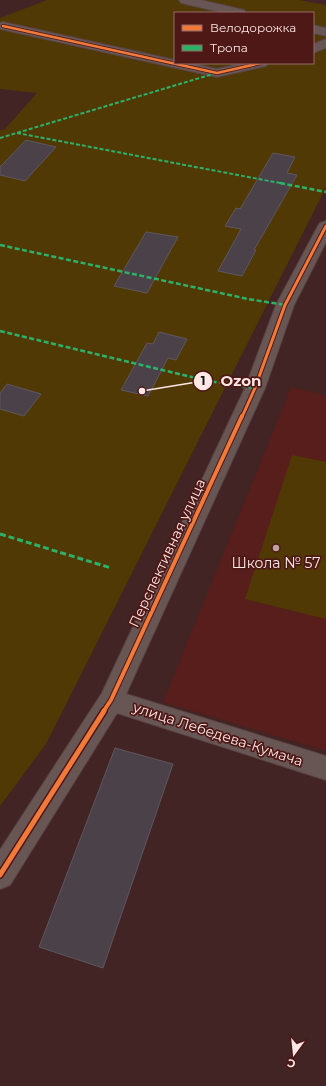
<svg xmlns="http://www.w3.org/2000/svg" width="326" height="1086" font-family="Montserrat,sans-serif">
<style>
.built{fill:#571e1b}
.green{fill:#503905;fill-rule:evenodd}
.building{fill:#4b4149;stroke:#5f565f}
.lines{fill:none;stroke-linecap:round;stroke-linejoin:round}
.minor-casing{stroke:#594241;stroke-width:2}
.minor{fill:#685654;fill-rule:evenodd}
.quiet-far2{stroke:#2db169;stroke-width:2;stroke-dasharray:4 2;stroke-linecap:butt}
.quiet-far1{stroke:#2db169;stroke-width:2.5;stroke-dasharray:5 2.5;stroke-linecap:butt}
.quiet{stroke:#2db169;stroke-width:3;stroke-dasharray:6 3;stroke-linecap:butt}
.cycleway-far3-casing{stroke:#4e1816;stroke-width:4}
.cycleway-far2-casing{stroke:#4e1816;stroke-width:5}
.cycleway-far1-casing{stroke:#4e1816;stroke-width:6}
.cycleway-casing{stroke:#4e1816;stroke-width:8}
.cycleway-far3{stroke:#f17a3a;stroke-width:2.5}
.cycleway-far2{stroke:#f17a3a;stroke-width:3}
.cycleway-far1{stroke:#f17a3a;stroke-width:4}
.cycleway{stroke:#f17a3a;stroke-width:5}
.poi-dot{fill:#bca3a1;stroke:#4e1816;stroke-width:1.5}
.labels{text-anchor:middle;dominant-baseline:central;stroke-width:3.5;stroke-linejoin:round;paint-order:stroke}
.street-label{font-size:14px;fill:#fee8e5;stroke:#4e1816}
.poi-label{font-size:14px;fill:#fee8e5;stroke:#4e1816}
.leader{fill:none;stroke:#fee8e5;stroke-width:1.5}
.callout-dot{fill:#fee8e5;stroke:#4e1816;stroke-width:1.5}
.mark-label{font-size:12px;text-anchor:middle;font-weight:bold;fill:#111}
.callout-label{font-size:15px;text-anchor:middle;font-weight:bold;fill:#fee8e5;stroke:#4e1816;stroke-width:3.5;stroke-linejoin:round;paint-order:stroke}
</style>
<rect width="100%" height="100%" fill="#412423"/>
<!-- built -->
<polygon class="built" points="291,387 326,395 326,751 163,702"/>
<!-- green -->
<g class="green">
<path d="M47,0H299L326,5V187L46,744L0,806V130H4L37,93L0,89V18ZM175,13H313V63H175Z"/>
<polygon points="292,455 326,462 326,619 245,599"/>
</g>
<!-- building -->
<g class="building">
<polygon points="26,140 56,147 25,181 0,175 0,167"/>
<polygon points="273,153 295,157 287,173 297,175 254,250 256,250 242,276 218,271 241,229 225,226 236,208 240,209"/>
<polygon points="146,232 178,237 147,293 114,286"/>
<polygon points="159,332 187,339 176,360 168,358 148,396 121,390 147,343 153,344"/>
<polygon points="7,384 41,394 24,416 0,409 0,393"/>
<polygon points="115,748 173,764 103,968 39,947"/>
</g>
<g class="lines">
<defs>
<g id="minor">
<polygon points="179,0 201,0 244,10 246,13 224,13 181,3"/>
<polygon points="3,22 175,60 175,63 190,63 217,69 243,63 268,63 266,66 217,77 0,29 0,23"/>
<polygon points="313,25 326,28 326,36 313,33"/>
<polygon points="326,39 326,48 313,53 313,44"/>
<polygon points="326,221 326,242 294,305 265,388 126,694 326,756 326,780 117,713 10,885 0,889 0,850 102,693 245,388 276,305 318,226 320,223"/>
</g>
</defs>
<!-- minor casing -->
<use href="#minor" class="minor-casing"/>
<!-- minor -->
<use href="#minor" class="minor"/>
<!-- quiet-far2 -->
<g class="quiet-far2">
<polyline points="17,133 285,184"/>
<polyline points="0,138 213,74"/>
</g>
<!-- quiet-far1 -->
<g class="quiet-far1">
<polyline points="280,183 326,192"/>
<polyline points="0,245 248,299 285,305"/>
<polyline points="0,331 208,381 255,388"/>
</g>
<!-- quiet -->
<polyline class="quiet" points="0,534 111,568"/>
<defs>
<polyline id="cycleway-far3" points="3,26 217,73 261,63"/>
<polyline id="cycleway-far2" points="242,417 255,388 285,305 326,226"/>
<polyline id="cycleway-far1" points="103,712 111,700 242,416"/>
<polyline id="cycleway" points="0,875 104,711"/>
</defs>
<!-- cycleway-far3 casing -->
<use href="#cycleway-far3" class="cycleway-far3-casing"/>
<!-- cycleway-far2 casing -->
<use href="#cycleway-far2" class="cycleway-far2-casing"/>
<!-- cycleway-far1 casing -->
<use href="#cycleway-far1" class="cycleway-far1-casing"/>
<!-- cycleway casing -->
<use href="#cycleway" class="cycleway-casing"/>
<!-- cycleway-far3 -->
<use href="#cycleway-far3" class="cycleway-far3"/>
<!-- cycleway-far2 -->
<use href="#cycleway-far2" class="cycleway-far2"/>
<!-- cycleway-far1 -->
<use href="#cycleway-far1" class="cycleway-far1"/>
<!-- cycleway -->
<use href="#cycleway" class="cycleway"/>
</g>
<!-- markers -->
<circle class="poi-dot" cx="276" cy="548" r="4"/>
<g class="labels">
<!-- street labels -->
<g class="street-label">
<text transform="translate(167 553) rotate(-65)">Перспективная улица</text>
<text transform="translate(218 734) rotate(18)">улица Лебедева-Кумача</text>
</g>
<!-- poi labels -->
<g class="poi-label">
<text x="276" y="563">Школа № 57</text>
</g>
</g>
<!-- callouts -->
<path class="leader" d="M142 391L203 381"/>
<g class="callout-dot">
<circle cx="142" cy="391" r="4"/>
<circle cx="203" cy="381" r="10"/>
</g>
<g class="mark-label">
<text x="203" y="385">1</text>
</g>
<g class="callout-label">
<text x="241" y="386">Ozon</text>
</g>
<!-- legend -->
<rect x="174" y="12" width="140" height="52" fill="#4e1816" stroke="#946b69"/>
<rect x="182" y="25" width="20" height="6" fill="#f17a3a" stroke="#946b69"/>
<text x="210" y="32" font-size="12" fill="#fee8e5">Велодорожка</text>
<rect x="182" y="45" width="20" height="6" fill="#2db169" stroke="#946b69"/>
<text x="210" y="52" font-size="12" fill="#fee8e5">Тропа</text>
<!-- north arrow -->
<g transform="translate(294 1054) rotate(195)" stroke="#4e1816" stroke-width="3" paint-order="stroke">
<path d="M0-3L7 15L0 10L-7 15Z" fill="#fee8e5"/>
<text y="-6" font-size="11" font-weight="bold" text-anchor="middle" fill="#fee8e5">С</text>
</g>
</svg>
